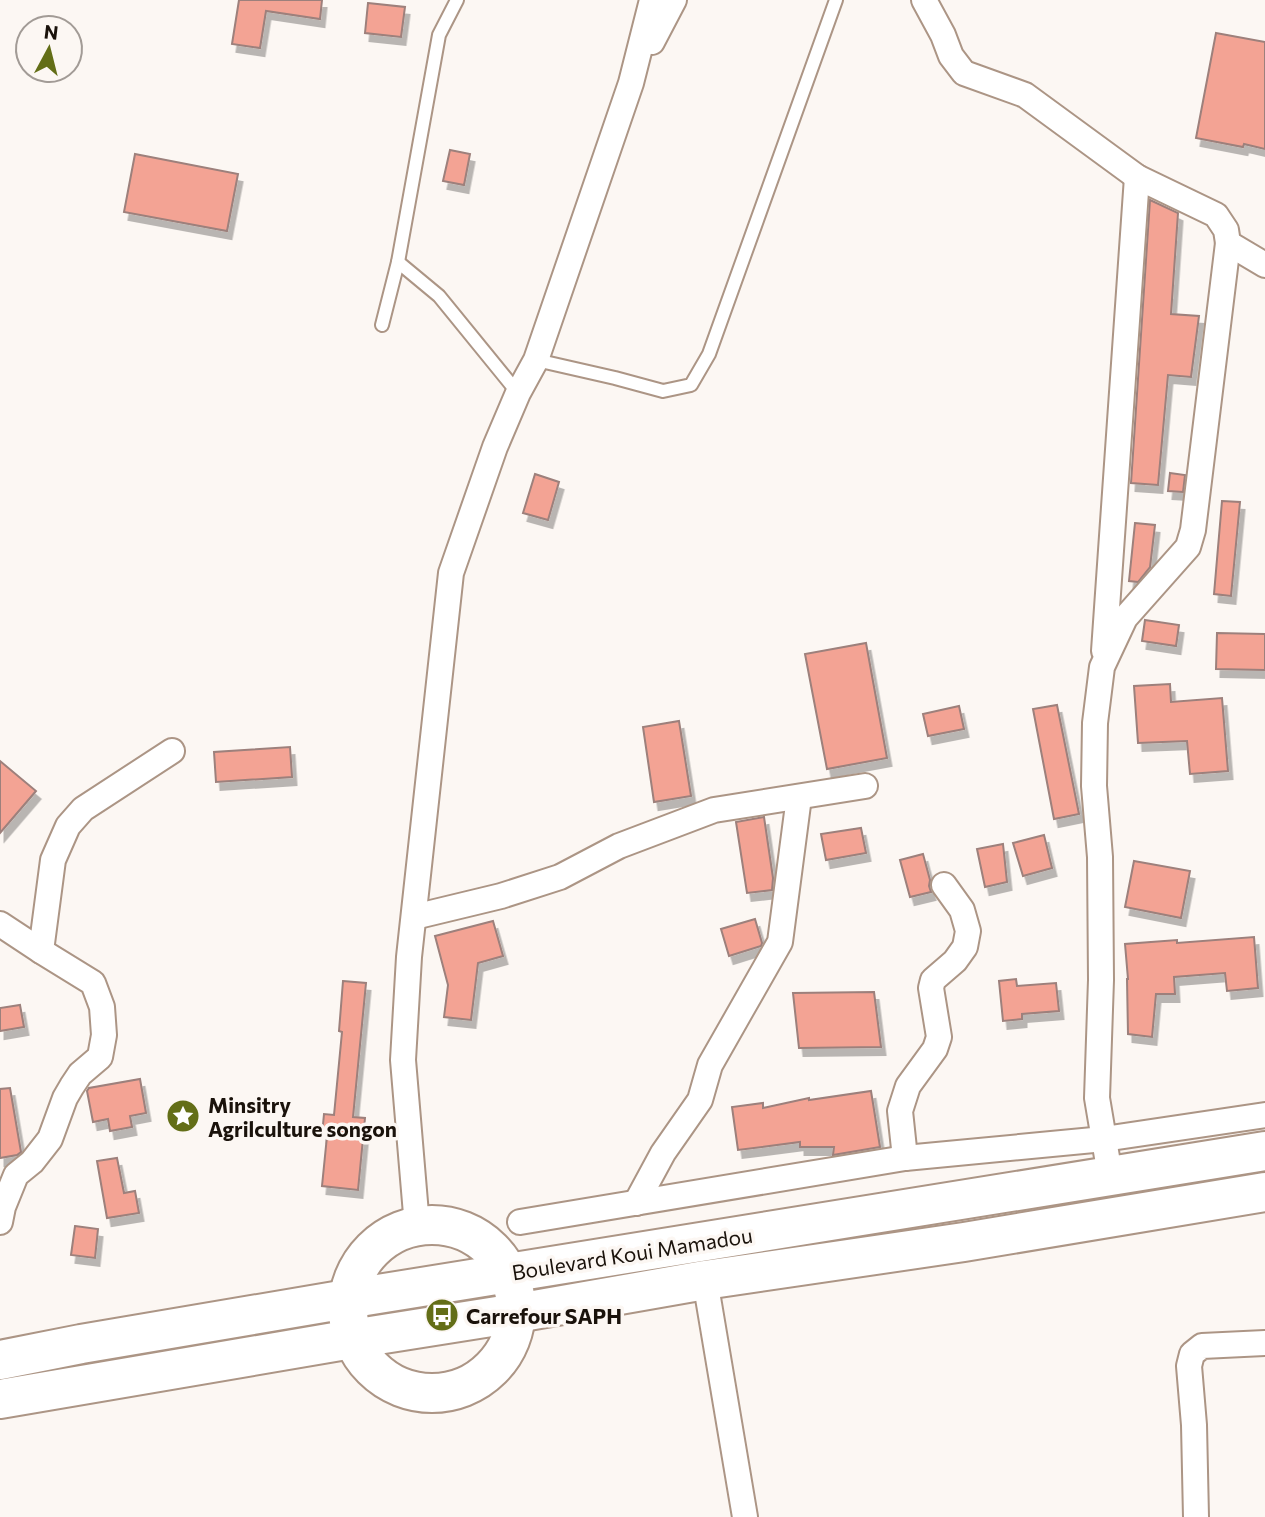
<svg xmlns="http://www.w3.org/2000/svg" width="1265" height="1517" font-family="Commissioner,sans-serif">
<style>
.building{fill:#f3a394;stroke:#9d807b;stroke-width:2;filter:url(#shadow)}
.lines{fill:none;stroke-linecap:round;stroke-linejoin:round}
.service-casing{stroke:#ac9585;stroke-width:16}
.minor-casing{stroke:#ac9585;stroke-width:28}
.primary-casing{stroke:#ac9585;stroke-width:42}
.service{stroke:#fff;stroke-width:12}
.minor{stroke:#fff;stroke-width:24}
.primary{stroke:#fff;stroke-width:38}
.labels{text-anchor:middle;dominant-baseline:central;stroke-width:7;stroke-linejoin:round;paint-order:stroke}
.poi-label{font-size:21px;font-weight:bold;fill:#1a120b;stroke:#fcf7f3;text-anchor:start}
.street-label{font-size:21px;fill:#1a120b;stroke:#fcf7f3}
</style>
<defs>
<filter id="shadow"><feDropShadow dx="4.5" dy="8" stdDeviation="0" flood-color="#0004"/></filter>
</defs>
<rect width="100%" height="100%" fill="#fcf7f3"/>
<!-- building -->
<g class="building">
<polygon points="239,0 322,0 320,19 266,11 260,48 232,44"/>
<polygon points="368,3 405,7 401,37 365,33"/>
<polygon points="1216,33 1265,42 1265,149 1244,144 1243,147 1196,138"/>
<polygon points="450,150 470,154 464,185 443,181"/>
<polygon points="135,154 238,174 227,231 124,212"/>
<polygon points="1150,200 1178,213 1171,314 1199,316 1191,377 1168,375 1158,485 1131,483"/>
<polygon points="1170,473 1185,475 1183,492 1168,491"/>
<polygon points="535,474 559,482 548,520 523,513"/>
<polygon points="1222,501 1240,502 1231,596 1214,594"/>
<polygon points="1135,523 1155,525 1150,567 1138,582 1129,581"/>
<polygon points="1145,620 1179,625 1176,646 1142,641"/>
<polygon points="1217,633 1265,634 1265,670 1216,669"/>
<polygon points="866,643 887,758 827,769 805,654"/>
<polygon points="1170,684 1171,702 1222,698 1228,771 1190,774 1187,741 1138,743 1134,686"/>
<polygon points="1057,705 1079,814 1054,819 1033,709"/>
<polygon points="959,706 964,729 928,736 923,714"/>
<polygon points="679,721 691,796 654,802 643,727"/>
<polygon points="290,747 292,777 216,782 214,752"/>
<polygon points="0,761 36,791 0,833"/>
<polygon points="764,817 773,878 772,890 747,893 736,822"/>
<polygon points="861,828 866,853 826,860 821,834"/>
<polygon points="1044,835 1052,868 1023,876 1013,843"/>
<polygon points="1003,844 1007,882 985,887 977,849"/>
<polygon points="923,854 930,880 929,886 931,892 910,897 900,860"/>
<polygon points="1134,861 1190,871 1181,918 1125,907"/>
<polygon points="755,919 762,943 761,946 729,956 721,929"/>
<polygon points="493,921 503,956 478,963 471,1020 444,1017 448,985 435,936"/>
<polygon points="1254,937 1258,988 1227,991 1225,973 1174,977 1175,994 1156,994 1152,1037 1128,1034 1127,979 1128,979 1125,944 1177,940 1177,943"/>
<polygon points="1016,979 1017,986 1056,983 1059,1011 1022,1014 1022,1019 1003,1021 999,981"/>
<polygon points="343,981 366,983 353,1117 365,1118 358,1190 322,1186 327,1136 322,1135 324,1114 334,1115 342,1032 339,1031"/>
<polygon points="874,992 881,1047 799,1048 793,993"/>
<polygon points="20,1005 24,1027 0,1031 0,1008"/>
<polygon points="140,1079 146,1113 130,1116 132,1127 110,1131 108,1119 93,1122 87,1091 89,1088"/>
<polygon points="10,1088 21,1152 17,1155 0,1158 0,1089"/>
<polygon points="871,1091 880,1147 833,1155 834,1147 800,1147 800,1142 738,1150 732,1107 763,1103 763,1108 809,1098 809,1100"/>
<polygon points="117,1158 124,1193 135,1191 139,1213 107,1218 97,1161"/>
<polygon points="75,1226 98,1229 95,1258 71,1255"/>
</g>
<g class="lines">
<defs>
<g id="service">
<polyline points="398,262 439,296 518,393"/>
<polyline points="382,325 398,262 439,35 457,0"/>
<polyline points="536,360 615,378 663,391 691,385 709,354 836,0"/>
</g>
<g id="minor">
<polyline points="924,0 943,35 951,56 964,73 1025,95 1137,177 1216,215 1226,230 1228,243 1265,265"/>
<polyline points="652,42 674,0"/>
<polyline points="1104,651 1137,177"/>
<polyline points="414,917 501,896 560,877 619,846 714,810 865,786"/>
<polyline points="0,924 41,951 93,983 102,1007 104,1035 100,1057 80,1074 72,1086 65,1098 50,1139 32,1162 16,1175 3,1207 0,1222"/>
<polyline points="41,951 53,860 68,826 83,809 172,751"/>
<polyline points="905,1158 900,1111 908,1086 935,1049 939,1037 931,988 933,980 955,961 965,947 968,931 962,910 944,885"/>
<polyline points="1110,1175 1097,1098 1101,980 1100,857 1094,786 1095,723 1102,667 1125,618 1188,547 1193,530 1228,243"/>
<polyline points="636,1203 663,1153 700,1100 710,1065 780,942 799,797"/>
<polyline points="520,1222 905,1158 1104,1139 1265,1115"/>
<polyline points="417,1226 403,1060 409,957 451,573 495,447 518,393 536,360 631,83 652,0"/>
<polyline points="705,1280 745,1517"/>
<polyline points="1196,1517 1194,1425 1189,1366 1192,1354 1202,1346 1265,1343"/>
</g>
<g id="primary">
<circle cx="432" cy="1309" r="84"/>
<polyline points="0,1360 81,1344 347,1299 1265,1151"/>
<polyline points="0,1399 352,1339 517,1313 705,1280 964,1242 1265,1192"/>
</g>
</defs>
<!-- service casing -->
<use href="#service" class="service-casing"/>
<!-- minor casing -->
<use href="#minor" class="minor-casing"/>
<!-- primary casing -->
<use href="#primary" class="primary-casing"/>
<!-- service -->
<use href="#service" class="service"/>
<!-- minor -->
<use href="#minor" class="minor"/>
<!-- primary -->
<use href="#primary" class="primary"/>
</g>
<!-- icons -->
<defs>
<symbol id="sight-disc" viewBox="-11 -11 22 22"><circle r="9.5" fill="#636e17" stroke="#fcf7f3"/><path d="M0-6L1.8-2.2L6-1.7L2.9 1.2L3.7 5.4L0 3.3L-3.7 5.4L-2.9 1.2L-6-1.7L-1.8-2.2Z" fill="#fff"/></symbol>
<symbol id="bus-disc" viewBox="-11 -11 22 22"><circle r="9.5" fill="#636e17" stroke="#fcf7f3"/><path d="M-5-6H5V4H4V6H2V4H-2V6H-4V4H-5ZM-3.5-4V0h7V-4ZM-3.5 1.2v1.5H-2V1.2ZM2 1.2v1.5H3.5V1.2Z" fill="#fff"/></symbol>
</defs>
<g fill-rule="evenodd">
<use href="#sight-disc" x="164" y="1097" width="38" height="38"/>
<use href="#bus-disc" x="423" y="1296" width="38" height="38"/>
</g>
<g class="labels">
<!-- poi labels -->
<g class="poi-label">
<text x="208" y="1104">Minsitry<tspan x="208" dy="24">Agrilculture songon</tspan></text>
<text x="466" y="1315">Carrefour SAPH</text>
</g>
<!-- street labels -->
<g class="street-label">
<text transform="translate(632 1253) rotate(-9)">Boulevard Koui Mamadou</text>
</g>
</g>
<!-- north arrow -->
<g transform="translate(49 49) rotate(7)"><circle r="33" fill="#fcf7f3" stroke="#a29b96" stroke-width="2"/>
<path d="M0-5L12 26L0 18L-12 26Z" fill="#636e17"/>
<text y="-10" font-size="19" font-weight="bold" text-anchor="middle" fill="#1a120b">N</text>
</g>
</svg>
